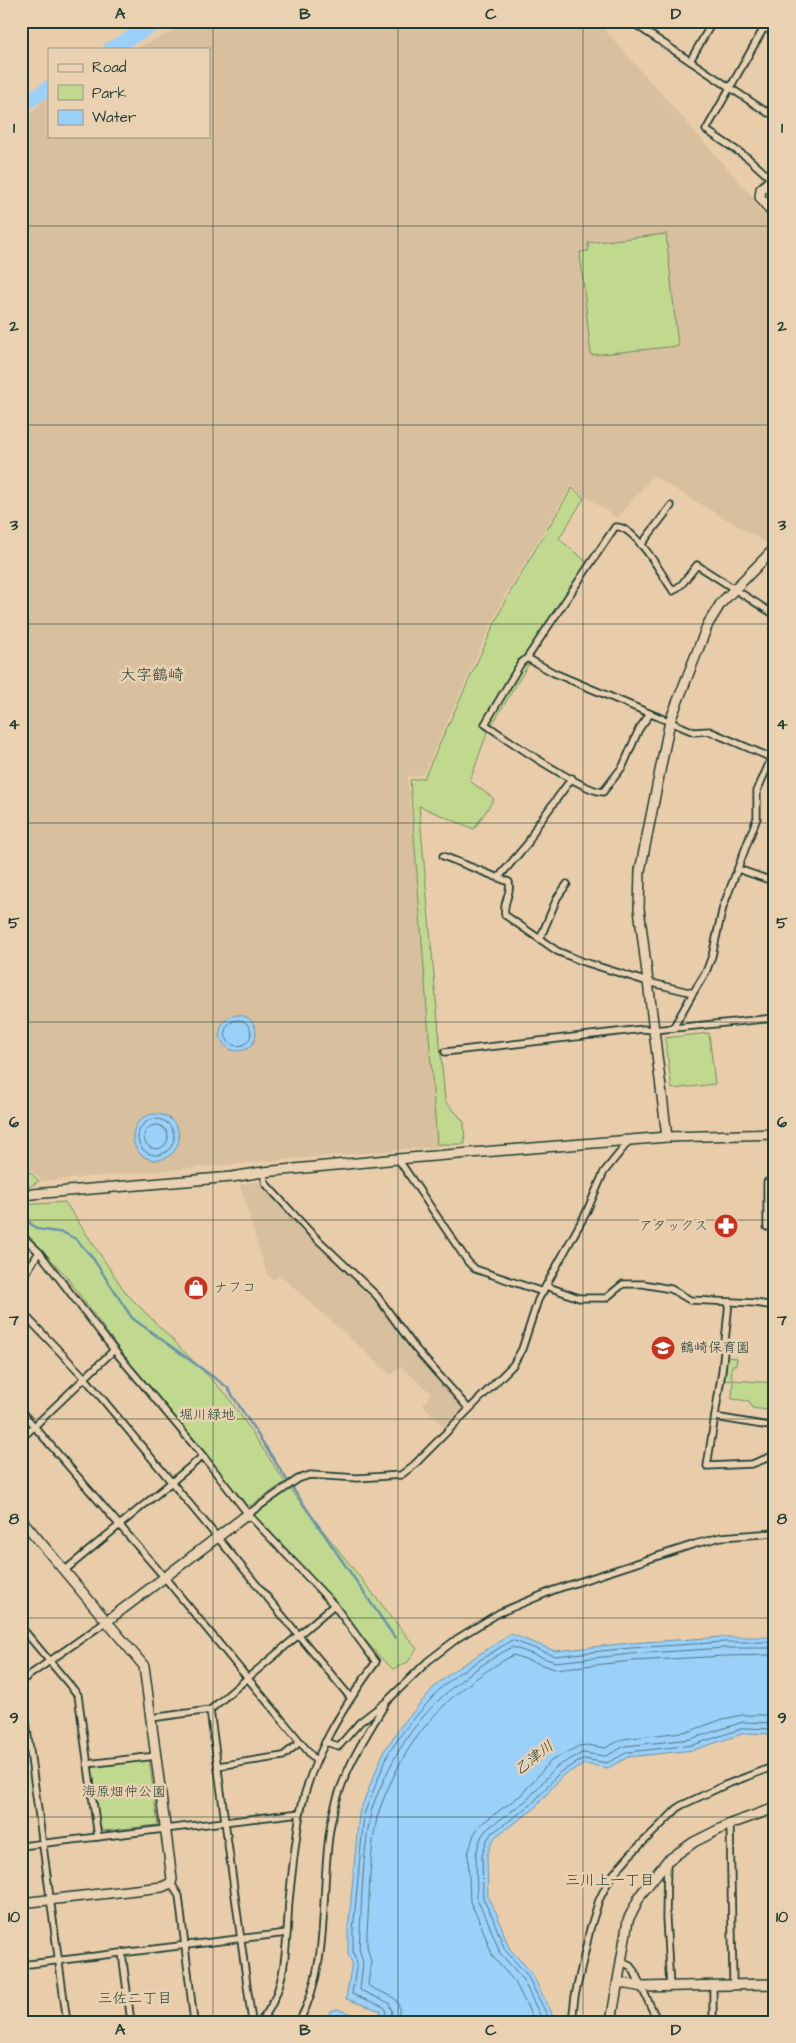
<svg xmlns="http://www.w3.org/2000/svg" width="796" height="2043" font-family="'Architects Daughter','Klee One',sans-serif">
<style>
.built{fill:#d8bf9d}
.green{fill:#c1d98f;stroke:#708b62}
.water{fill:#9bd0f9;stroke:#6995aa}
.lines{fill:none;stroke-linecap:round;stroke-linejoin:round}
.shore{stroke:#517883;stroke-width:1}
.stream{stroke:#6995aa;stroke-width:2.5}
.river{stroke:#9bd0f9;stroke-width:14}
.street-casing{stroke:#1f3d34;stroke-width:9}
.secondary-casing{stroke:#1f3d34;stroke-width:12}
.street{stroke:#ead1b2;stroke-width:5.5}
.secondary{stroke:#ead1b2;stroke-width:9}
.grid{fill:none;stroke:#1f3d34;stroke-width:1;stroke-opacity:0.55}
.labels{text-anchor:middle;dominant-baseline:central;stroke-width:5;stroke-linejoin:round;paint-order:stroke}
.poi-label{font-size:14px;fill:#1f3d34;stroke:#ead1b2;text-anchor:start}
.park-label{font-size:14px;fill:#274539;stroke:#ead1b2}
.water-label{font-size:15px;font-style:italic;fill:#25443e;stroke:#ead1b2}
.neighbourhood-label{font-size:15px;fill:#1f3d34;stroke:#ead1b2}
.quarter-label{font-size:16px;fill:#1f3d34;stroke:#ead1b2}
.neatline{fill:none;stroke:#1f3d34;stroke-width:2}
.grid-label{font-size:16px;text-anchor:middle;font-weight:bold;fill:#1f3d34}
</style>
<rect width="100%" height="100%" fill="#e9cdaa"/>
<filter id="ink" filterUnits="userSpaceOnUse"><feTurbulence type="fractalNoise" baseFrequency=".02" numOctaves="2"/><feDisplacementMap in="SourceGraphic" scale="10" xChannelSelector="R" yChannelSelector="G"/><feConvolveMatrix kernelMatrix="1 2 1 2 8 2 1 2 1" color-interpolation-filters="sRGB"/></filter>
<g filter="url(#ink)">
<!-- built -->
<g class="built">
<polygon points="194,21 597,21 741,184 775,220 775,548 653,476 617,518 571,486 504,597 423,775 407,777 446,1100 465,1122 465,1144 42,1181 21,1161 21,123 49,95 49,136 209,136 209,49 135,49"/>
<polygon points="258,1181 372,1299 417,1350 462,1409 443,1427 423,1404 431,1393 400,1366 391,1375 280,1275 274,1280 267,1275 240,1185"/>
</g>
<!-- green -->
<g class="green">
<polygon points="666,234 678,346 591,355 580,252 589,251 588,243"/>
<polygon points="572,488 584,498 559,539 589,564 487,733 470,781 494,799 474,829 419,806 445,1101 464,1122 465,1144 437,1144 410,780 424,778 506,599"/>
<polygon points="709,1033 715,1084 672,1089 665,1038"/>
<polygon points="21,1164 39,1181 27,1188 21,1188"/>
<polygon points="65,1202 126,1293 227,1395 285,1482 250,1506 247,1505 136,1372 65,1275 38,1245 21,1229 21,1205"/>
<polygon points="726,1357 737,1358 736,1365 732,1365 731,1381 724,1380"/>
<polygon points="733,1380 775,1383 775,1411 752,1408 749,1401 732,1399"/>
<polygon points="290,1489 417,1649 408,1662 393,1669 381,1658 254,1515"/>
<polygon points="149,1759 158,1825 103,1831 100,1828 92,1769 94,1767"/>
</g>
<!-- water -->
<g class="water">
<circle cx="238" cy="1033" r="18"/>
<circle cx="156" cy="1137" r="23"/>
<polygon points="511,1634 555,1651 630,1643 724,1637 775,1637 775,1734 745,1733 694,1750 628,1757 608,1768 585,1764 563,1775 534,1809 496,1836 492,1842 487,1855 488,1898 497,1914 509,1948 531,1972 552,2014 551,2022 377,2022 381,2011 346,1999 352,1962 348,1955 348,1931 359,1813 384,1751 401,1726 434,1687 453,1671"/>
<polygon points="337,2009 375,2022 325,2022 330,2011"/>
</g>
<g class="lines">
<!-- shore -->
<g class="shore">
<circle cx="238" cy="1033" r="13"/>
<circle cx="156" cy="1137" r="18"/>
<circle cx="156" cy="1137" r="12"/>
<polyline points="383,2022 386,2012 384,2007 352,1994 357,1962 353,1952 353,1931 364,1814 388,1754 405,1729 438,1691 456,1675 512,1640 555,1656 630,1648 725,1642 775,1642"/>
<path d="M389,2022L392,2011L389,2003L360,1990L363,1962L359,1949L360,1932C362,1894 363,1855 370,1817C372,1805 378,1793 383,1782C410,1719 454,1679 512,1647L555,1662L631,1654L725,1648H775"/>
<path d="M397,2022C407,1991 382,1997 368,1985L371,1962L367,1946V1932C370,1895 369,1854 377,1818C380,1806 386,1793 391,1782C416,1725 459,1685 513,1655L555,1669L632,1661L725,1656L775,1655"/>
<polyline points="532,2022 532,2016 515,1982 493,1957 480,1922 470,1902 468,1854 474,1834 481,1824 521,1795 551,1761 579,1746 587,1745 605,1748 623,1739 690,1731 723,1719 742,1715 775,1715"/>
<polyline points="540,2022 540,2015 522,1978 500,1953 487,1919 477,1900 476,1854 481,1837 487,1829 527,1800 556,1767 582,1753 606,1756 625,1746 691,1739 743,1722 775,1723"/>
<polyline points="546,2022 547,2015 527,1975 505,1950 492,1916 483,1899 482,1855 487,1840 492,1833 531,1805 560,1772 584,1759 607,1763 628,1752 693,1745 744,1728 775,1729"/>
</g>
<!-- stream -->
<polyline class="stream" points="21,1215 37,1229 64,1233 76,1239 92,1257 132,1318 227,1387 287,1480 395,1638"/>
<!-- river -->
<g class="river">
<polyline points="110,49 161,21"/>
<polyline points="21,107 49,87"/>
</g>
<defs>
<g id="street">
<polyline points="630,21 768,113 775,101"/>
<polyline points="765,26 706,130 748,158 771,179"/>
<polyline points="690,61 713,21"/>
<polyline points="641,545 671,506"/>
<path d="M527,658L521,663L485,724C507,739 581,791 603,792L623,766L639,729L650,714"/>
<path d="M772,758L709,731L694,732L554,673L527,658L615,527C634,524 663,576 673,591L682,584L697,565L775,615"/>
<path d="M443,856L509,882C512,893 502,903 505,915L557,951L581,961L648,982L693,993L706,972L712,956L723,907L757,818V791L775,750"/>
<polyline points="738,869 775,882"/>
<polyline points="499,877 528,843 536,827 572,778"/>
<polyline points="540,939 557,898 567,884"/>
<polyline points="673,1028 693,993"/>
<polyline points="445,1052 643,1029 654,1030 775,1018"/>
<polyline points="398,1159 468,1262 475,1269 543,1292"/>
<polyline points="263,1172 266,1184 310,1232 377,1296 415,1348 469,1409"/>
<polyline points="775,1178 767,1182 767,1227 775,1226"/>
<path d="M21,1235L39,1252L114,1350L203,1456L248,1514L334,1605L376,1662C342,1709 311,1757 300,1814C295,1843 292,1873 289,1901C286,1941 288,1990 260,2022"/>
<polyline points="21,1281 39,1252"/>
<polyline points="546,1286 579,1298 606,1298 623,1284 643,1284 671,1289 690,1300 755,1303 775,1306"/>
<polyline points="729,1302 722,1371 707,1466 752,1464 775,1455"/>
<polyline points="21,1311 85,1378 350,1697"/>
<polyline points="21,1411 165,1578 316,1761"/>
<polyline points="715,1417 775,1427"/>
<polyline points="21,1439 114,1350"/>
<polyline points="248,1514 298,1479 310,1475 358,1478 401,1475 414,1465 513,1365 522,1349 538,1300 586,1213 604,1172 629,1141"/>
<polyline points="64,1571 203,1456"/>
<polyline points="21,1627 78,1695 98,1837"/>
<polyline points="21,1681 107,1621"/>
<polyline points="21,1685 67,2022"/>
<polyline points="210,1710 252,2022"/>
<polyline points="151,1718 210,1710 334,1605"/>
<polyline points="325,1742 339,1746 360,1722 386,1702 428,1661 458,1638 499,1613 554,1590 695,1544 721,1537 775,1533"/>
<polyline points="87,1764 156,1756"/>
<polyline points="218,1766 283,1756 300,1742"/>
<polyline points="730,1824 733,1984"/>
<polyline points="21,1846 300,1813"/>
<polyline points="667,1862 666,1918 670,1987"/>
<polyline points="171,1883 179,1896 194,2022"/>
<polyline points="122,1953 131,2022"/>
<polyline points="620,1961 630,1966 634,1971 658,2022"/>
<polyline points="21,1965 287,1933"/>
<polyline points="713,1985 713,2022"/>
<path d="M299,2022C332,1961 319,1889 331,1823C339,1779 361,1743 384,1706"/>
<polyline points="572,2022 575,1996 590,1929 599,1900 610,1878 630,1855 680,1806 725,1785 775,1766"/>
</g>
<g id="secondary">
<polyline points="757,21 775,32"/>
<polyline points="775,176 761,189 760,197 775,217"/>
<polyline points="667,1137 639,908 640,871 670,721 708,624 721,603 775,548"/>
<polyline points="21,1195 232,1177 263,1172 398,1159 667,1137 775,1134"/>
<polyline points="21,1519 144,1666 172,1879 171,1883 162,1887 21,1903"/>
<polyline points="107,1621 248,1514"/>
<polyline points="618,1982 642,1987 775,1984"/>
<polyline points="611,2022 628,1920 641,1894 667,1861 694,1842 730,1824 775,1808"/>
</g>
</defs>
<!-- street casing -->
<use href="#street" class="street-casing"/>
<!-- secondary casing -->
<use href="#secondary" class="secondary-casing"/>
<!-- street -->
<use href="#street" class="street"/>
<!-- secondary -->
<use href="#secondary" class="secondary"/>
</g>
</g>
<!-- grid -->
<path class="grid" d="M213,21V2022M398,21V2022M583,21V2022M21,226H775M21,425H775M21,624H775M21,823H775M21,1022H775M21,1220H775M21,1419H775M21,1618H775M21,1817H775"/>
<!-- icons -->
<defs>
<symbol id="pharmacy-disc" viewBox="-11 -11 22 22"><circle r="9.5" fill="#c8321e" stroke="#ead1b2"/><path d="M-2-6h4v4h4v4h-4v4h-4v-4h-4v-4h4Z" fill="#fff"/></symbol>
<symbol id="shop-disc" viewBox="-11 -11 22 22"><circle r="9.5" fill="#c8321e" stroke="#ead1b2"/><path d="M-5-2.5h2.3a2.7 3.5 0 0 1 5.4 0H5L5.5 6h-11ZM-1.5-2.5h3a1.5 2.3 0 0 0-3 0Z" fill="#fff"/></symbol>
<symbol id="school-disc" viewBox="-11 -11 22 22"><circle r="9.5" fill="#c8321e" stroke="#ead1b2"/><path d="M0-5L7-2L0 1L-7-2ZM-4 1L0 2.5L4 1V4Q0 6-4 4Z" fill="#fff"/></symbol>
</defs>
<g fill-rule="evenodd">
<use href="#pharmacy-disc" x="712" y="1212" width="28" height="28"/>
<use href="#shop-disc" x="182" y="1274" width="28" height="28"/>
<use href="#school-disc" x="649" y="1334" width="28" height="28"/>
</g>
<g class="labels">
<!-- poi labels -->
<g class="poi-label">
<text x="708" y="1226" text-anchor="end">アタックス</text>
<text x="214" y="1288">ナフコ</text>
<text x="680" y="1348">鶴崎保育園</text>
</g>
<!-- park labels -->
<g class="park-label">
<text x="207" y="1415">堀川緑地</text>
<text x="124" y="1792">海原畑仲公園</text>
</g>
<!-- water labels -->
<g class="water-label">
<text transform="translate(534 1758) rotate(-38)">乙津川</text>
</g>
<!-- neighbourhood labels -->
<g class="neighbourhood-label">
<text x="610" y="1880">三川上一丁目</text>
<text x="135" y="1998">三佐二丁目</text>
</g>
<!-- quarter labels -->
<g class="quarter-label">
<text x="152" y="675">大字鶴崎</text>
</g>
</g>
<!-- margin -->
<rect width="796" height="2043" fill="none" stroke="#ead1b2" stroke-width="55"/>
<!-- legend -->
<rect x="48" y="48" width="162" height="90" fill="#ead1b2" stroke="#999680"/>
<rect x="58" y="64" width="25" height="8" fill="#ead1b2" stroke="#999680"/>
<text x="92" y="72" font-size="15" fill="#1f3d34">Road</text>
<rect x="58" y="85" width="25" height="15" fill="#c1d98f" stroke="#999680"/>
<text x="92" y="98" font-size="15" fill="#1f3d34">Park</text>
<rect x="58" y="110" width="25" height="15" fill="#9bd0f9" stroke="#999680"/>
<text x="92" y="122" font-size="15" fill="#1f3d34">Water</text>
<rect x="28" y="28" width="740" height="1988" class="neatline"/>
<g class="grid-label">
<text x="120" y="19">A</text>
<text x="305" y="19">B</text>
<text x="491" y="19">C</text>
<text x="676" y="19">D</text>
<text x="14" y="133">1</text>
<text x="782" y="133">1</text>
<text x="14" y="331">2</text>
<text x="782" y="331">2</text>
<text x="14" y="530">3</text>
<text x="782" y="530">3</text>
<text x="14" y="729">4</text>
<text x="782" y="729">4</text>
<text x="14" y="928">5</text>
<text x="782" y="928">5</text>
<text x="14" y="1127">6</text>
<text x="782" y="1127">6</text>
<text x="14" y="1325">7</text>
<text x="782" y="1325">7</text>
<text x="14" y="1524">8</text>
<text x="782" y="1524">8</text>
<text x="14" y="1723">9</text>
<text x="782" y="1723">9</text>
<text x="14" y="1922">10</text>
<text x="782" y="1922">10</text>
<text x="120" y="2035">A</text>
<text x="305" y="2035">B</text>
<text x="491" y="2035">C</text>
<text x="676" y="2035">D</text>
</g>
</svg>
